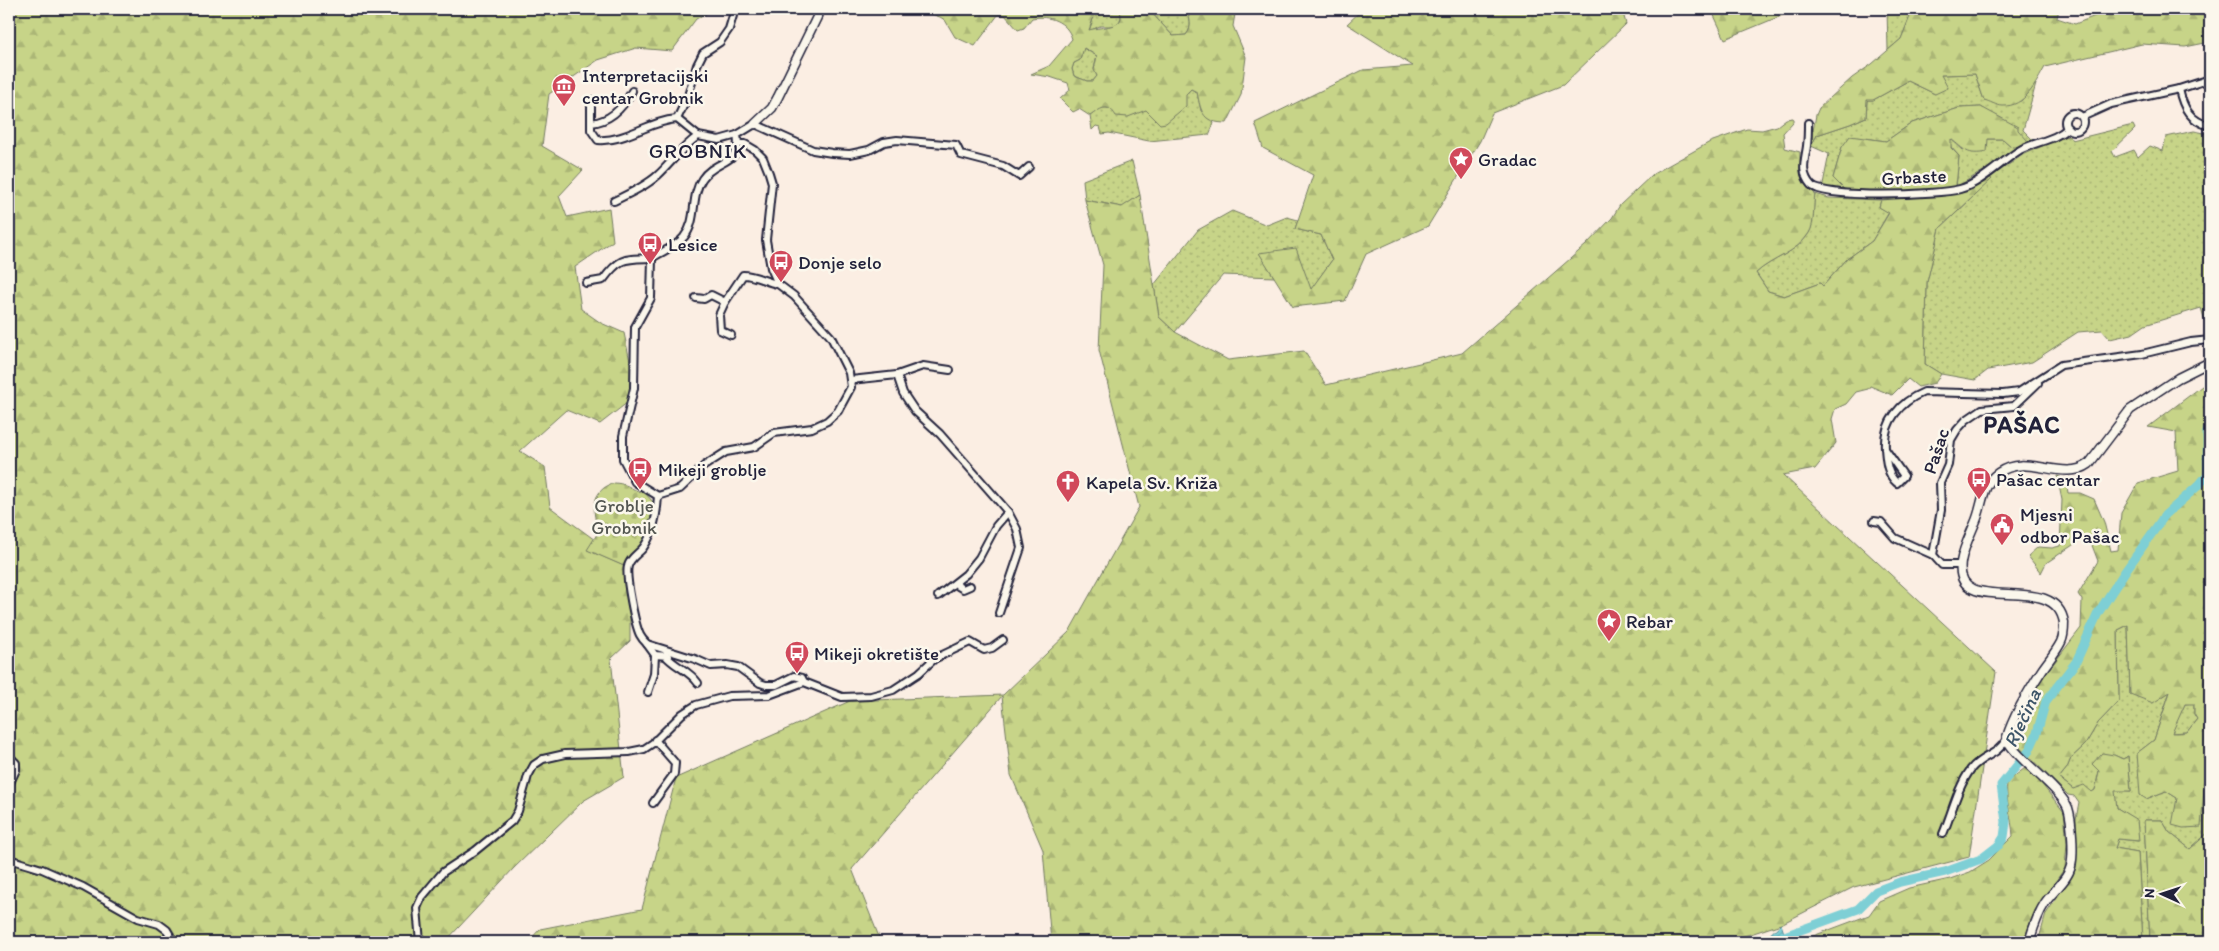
<svg xmlns="http://www.w3.org/2000/svg" width="2219" height="951" font-family="Itim,sans-serif">
<style>
.green{fill:url(#green-dots);stroke:#747b62}
.forest{fill:url(#forest-firs);stroke:#747b62;fill-rule:evenodd}
.cemetery{fill:url(#cemetery-stones);stroke:#747b62}
.water{fill:url(#water-waves);stroke:#598a97}
.lines{fill:none;stroke-linecap:round;stroke-linejoin:round}
.river{stroke:#7ecfd5;stroke-width:9}
.minor-casing{stroke:#22223b;stroke-width:10}
.major-casing{stroke:#22223b;stroke-width:11}
.minor{stroke:#fbf7ec;stroke-width:6}
.major{stroke:#fbf7ec;stroke-width:8}
.labels{text-anchor:middle;dominant-baseline:central;stroke-width:5;stroke-linejoin:round;paint-order:stroke}
.poi-label{font-size:19px;fill:#22223b;stroke:#fbf7ec;text-anchor:start}
.street-label{font-size:19px;fill:#22223b;stroke:#fbf7ec}
.park-label{font-size:19px;fill:#545752;stroke:#fbf7ec}
.water-label{font-size:20px;font-style:italic;fill:#3e5669;stroke:#fbf7ec}
.quarter-label{font-size:21px;letter-spacing:1px;fill:#22223b;stroke:#fbf7ec}
.district-label{font-size:24px;font-weight:bold;letter-spacing:1px;fill:#22223b;stroke:#fbf7ec}
</style>
<defs>
<pattern id="green-dots" width="8" height="8" patternUnits="userSpaceOnUse" patternTransform="scale(1.25)"><rect width="8" height="8" fill="#c7d488"/><path d="M2 2h.1M6 6h.1" fill="none" stroke="#abb676" stroke-width="1.8" stroke-linecap="round"/></pattern>
<pattern id="forest-firs" width="22" height="20" patternUnits="userSpaceOnUse" patternTransform="scale(1.25)"><rect width="22" height="20" fill="#c7d488"/><path d="M5 1l3.5 6h-7zM16 11l3.5 6h-7z" fill="#abb676"/></pattern>
<pattern id="cemetery-stones" width="16" height="16" patternUnits="userSpaceOnUse" patternTransform="scale(1.25)"><rect width="16" height="16" fill="#c7d488"/><path d="M2 7V4a2 2 0 0 1 4 0v3zM10 15v-3a2 2 0 0 1 4 0v3z" fill="#abb676"/></pattern>
<pattern id="water-waves" width="16" height="10" patternUnits="userSpaceOnUse" patternTransform="scale(1.25)"><rect width="16" height="10" fill="#7ecfd5"/><path d="M0 5q4-4 8 0t8 0" fill="none" stroke="#6db1b8"/></pattern>
</defs>
<rect width="100%" height="100%" fill="#fbeee3"/>
<filter id="ink" filterUnits="userSpaceOnUse"><feTurbulence type="fractalNoise" baseFrequency=".02" numOctaves="2"/><feDisplacementMap in="SourceGraphic" scale="10" xChannelSelector="R" yChannelSelector="G"/><feConvolveMatrix kernelMatrix="1 2 1 2 8 2 1 2 1" color-interpolation-filters="sRGB"/></filter>
<g filter="url(#ink)">
<!-- green -->
<g class="green">
<polygon points="1103,9 1120,9 1121,17 1119,23 1113,26 1100,26 1089,31 1093,19"/>
<path d="M1148,9H1186C1190,18 1193,27 1186,35L1173,36Z"/>
<polygon points="1887,9 1913,9 1901,39 1888,50"/>
<polygon points="1083,48 1097,56 1094,69 1097,76 1093,81 1087,81 1074,76 1072,69 1074,63 1080,60"/>
<polygon points="1975,74 1984,100 2021,101 2036,84 2023,130 2034,141 1956,187 1959,156 1951,147 1950,138 1963,150 1987,139 2003,139 2012,147 1997,117 1981,107 1959,108 1912,123 1886,141 1865,138 1842,147 1833,178 1846,191 1822,189 1829,154 1811,146 1817,135 1850,124 1866,117 1867,100 1873,100 1908,81 1935,94 1941,75"/>
<path d="M1191,89L1197,92L1201,111L1214,123L1209,135L1149,141L1109,133L1102,134L1100,127L1096,126L1092,130L1090,116C1093,114 1097,110 1100,108C1102,107 1139,110 1146,110L1160,124Z"/>
<polygon points="2133,125 2135,129 2112,151 2115,157 2134,150 2138,157 2150,146 2163,151 2166,137 2194,131 2210,134 2210,321 2205,321 2201,308 2145,325 2132,334 2110,339 2102,330 2078,332 2032,362 1988,370 1975,380 1941,374 1925,364 1927,282 1940,228 1969,201 1988,177 2001,170 2024,154 2063,137 2069,136 2072,140"/>
<polygon points="1132,161 1140,195 1123,207 1085,200 1083,180"/>
<path d="M1815,194L1829,198L1881,200L1879,207L1889,212L1872,241L1847,259L1823,286L1820,283L1784,296L1768,291L1756,273C1772,258 1797,253 1809,233C1814,224 1813,205 1815,194Z"/>
<polygon points="1232,211 1267,225 1287,217 1298,220 1295,229 1321,235 1332,260 1311,290 1260,253 1274,277 1223,275 1175,332 1159,317 1154,285 1198,230"/>
<polygon points="2128,625 2130,694 2170,691 2154,740 2137,753 2146,799 2166,791 2177,798 2200,827 2204,784 2207,821 2210,825 2210,831 2190,849 2169,832 2162,820 2144,820 2150,941 2143,942 2138,852 2115,848 2118,839 2138,841 2137,821 2117,808 2114,790 2131,791 2128,756 2123,759 2114,755 2099,771 2095,790 2092,792 2073,789 2059,778 2067,768 2071,758 2085,745 2098,723 2119,701 2118,630"/>
<polygon points="2194,703 2194,714 2197,719 2187,732 2171,733 2185,704"/>
</g>
<!-- forest -->
<g class="forest">
<polygon points="9,9 715,9 696,19 672,51 636,48 598,60 549,94 542,146 583,170 559,196 567,217 609,208 613,241 575,267 581,309 601,323 624,333 637,395 600,424 566,410 520,451 545,467 550,507 595,540 588,550 624,566 630,610 630,641 611,659 624,777 583,801 514,868 445,942 401,942 398,940 381,942 18,942 9,930"/>
<path d="M918,9H1104L1093,19L1089,30C1098,27 1121,28 1121,17C1121,14 1120,11 1120,9H1148L1173,36L1186,35C1193,27 1190,18 1186,9H1230L1235,14L1233,26L1246,57L1241,95L1227,123C1203,123 1201,113 1197,92L1191,89L1186,94V106L1166,123L1160,124L1146,110L1128,117L1116,116C1108,102 1100,109 1090,116L1079,109L1073,112L1060,99L1070,90L1068,83L1050,77L1031,74L1049,66L1072,39C1067,21 1048,15 1032,18L1024,28L1018,30L1005,15H998L975,46L955,37L945,20L940,17ZM1084,48L1097,56L1094,70L1097,76L1093,81H1087L1074,76L1072,69L1074,63L1080,60Z"/>
<polygon points="1363,9 1622,9 1626,24 1563,85 1492,113 1480,141 1428,226 1366,254 1345,301 1293,307 1259,253 1296,248 1311,289 1332,260 1321,235 1295,229 1313,175 1263,148 1255,123 1363,70 1413,66 1347,24"/>
<polygon points="1711,9 1787,9 1783,15 1725,39"/>
<path d="M1913,9H2059L2057,18L2075,24L2113,9H2189L2190,12L2210,17V42L2185,47L2142,44L2045,67C2036,83 2025,107 2003,106C1997,106 1989,101 1984,100L1975,74L1941,75L1948,88L1935,94L1908,81L1873,100H1867L1866,117L1850,124L1817,135L1811,146V125L1813,131L1816,115L1819,108L1852,78L1872,64L1901,39Z"/>
<path d="M1981,107L2018,127V130L2028,141L2018,147H2012L2003,139H1988L1987,152C1967,156 1965,150 1951,139V148L1959,156L1956,187L1919,191H1846L1833,178L1842,147L1850,136L1886,141L1912,123L1959,108Z"/>
<path d="M1793,118V122L1783,133L1785,148L1800,152C1799,169 1803,181 1815,194C1813,205 1815,224 1809,233C1797,253 1772,258 1756,273L1768,291L1784,296L1820,283L1823,286L1847,259L1872,241L1889,213L1879,207L1881,200L1945,195L1963,191L1988,177L1992,179L1940,228L1927,282L1925,364L1941,374L1935,383L1918,387L1908,379L1892,395L1870,386L1868,389L1856,392L1846,404L1835,409L1832,419L1836,443L1815,469L1783,475L1996,672L1969,857L1854,887L1781,924L1726,942H1051L1043,850L1011,775L1002,696L852,869L881,942H528L540,929L642,909L676,778L850,701L1003,695L1069,632L1139,507L1099,350L1103,265L1085,200L1122,207L1140,195L1159,317L1175,332L1228,360L1304,351L1326,385L1462,353L1586,245L1612,218L1620,205L1653,174L1710,142L1747,129L1762,130L1777,126L1786,119Z"/>
<path d="M2210,380V825L2207,821L2204,789L2201,827L2183,828L2172,825L2177,798L2166,791L2146,799L2140,795L2137,753L2154,740L2170,692L2153,703L2130,694L2128,625L2118,630L2119,701L2098,723L2085,745L2071,758L2067,768L2059,778L2073,789L2084,785L2092,792L2095,790L2099,771L2092,764L2102,753L2114,755L2123,759L2128,756L2131,791H2115L2117,808L2137,820L2139,841L2118,839L2115,848L2138,852L2143,942L2150,941L2144,820H2162L2169,832L2190,849L2210,831V942H2038L2046,914L2076,868V819L2079,803L2074,796L2068,795L2012,740L2015,728L2040,681L2081,628L2082,600L2078,594L2098,561L2088,535L2046,563L2041,573L2028,556L2038,547L2052,548L2060,546L2062,500L2057,476L2066,479L2068,493H2080L2094,499L2104,522L2111,551L2118,550L2121,513L2138,483L2178,471L2176,432L2148,427ZM2185,704H2194V714L2197,719L2187,732L2172,733Z"/>
<path d="M2025,768L2036,777L2064,812L2067,843L2065,868L2035,910L2023,942H1797L1869,915L1879,901L1909,888L1950,879L1970,872L1989,860L2013,836C2012,818 2005,800 2007,782Z"/>
</g>
<!-- cemetery -->
<path class="cemetery" d="M615,483C631,484 633,492 644,492L654,503C654,516 652,535 643,545C636,554 630,556 624,566L587,550L599,531C591,512 591,489 615,483Z"/>
<!-- water -->
<polygon class="water" points="1781,924 1787,942 1755,942 1765,939"/>
<g class="lines">
<!-- river -->
<g class="river">
<polyline points="9,937 12,942"/>
<polyline points="1768,942 1858,909 1876,891 1900,882 1945,872 1981,859 1999,845 2004,837 2006,822 2001,785 2029,751 2037,733 2046,701 2076,662 2098,613 2126,570 2165,515 2199,485 2208,474 2207,433 2210,422"/>
</g>
<defs>
<g id="minor">
<polyline points="2096,10 2097,9"/>
<path d="M2179,89C2183,108 2190,121 2210,126"/>
<path d="M632,91C623,108 611,121 591,123V130L598,140C626,142 649,121 677,119L698,136"/>
<polyline points="591,100 591,123"/>
<circle cx="2074" cy="122" r="9"/>
<polyline points="2082,117 2111,104 2179,89 2210,79"/>
<polyline points="677,119 688,96 697,65 703,53 720,42 729,29 735,9"/>
<path d="M1808,123C1808,130 1808,138 1807,146C1805,161 1800,172 1811,185C1823,199 1939,195 1960,189C1980,184 2002,161 2020,150C2036,141 2054,141 2068,128"/>
<path d="M739,144H745L755,150L763,158L769,173L772,183L766,240L771,268L778,284L794,296L831,337L849,373L851,387L838,411L827,421L812,428L774,433L754,447L726,452L704,466L680,489L658,496L635,482L623,459V436L634,388L635,327L651,298L652,258C661,252 677,246 684,237C698,220 690,197 702,179C715,159 743,165 737,135L755,124L813,150L832,153L850,154L869,150L884,142L897,140L956,145L961,155L1003,166L1019,176L1029,167"/>
<path d="M614,201C629,194 646,186 658,175C672,162 682,147 698,136L719,140L737,135"/>
<path d="M586,283L603,280C620,257 624,259 652,258"/>
<path d="M696,298L704,299L711,295L725,302L743,275C755,275 766,282 778,284"/>
<polyline points="725,302 719,315 720,330 731,335"/>
<polyline points="897,375 923,366 950,370"/>
<polyline points="851,380 897,375 903,393 915,411 940,434 996,498 1008,512 1017,529 1021,548 999,613"/>
<path d="M1885,449L1904,476L1897,483C1887,475 1886,461 1885,448C1883,422 1900,402 1924,392L2003,394L2019,392L2061,365L2142,354L2191,342L2210,340"/>
<path d="M658,496C657,514 654,533 643,548C638,554 630,558 628,566C625,576 635,625 640,635C642,639 644,641 647,644L695,659L711,666L727,665L738,667L760,683L766,685H776L794,676L802,678L804,682"/>
<polyline points="1874,521 1881,522 1895,538 1933,555"/>
<polyline points="1961,565 1942,565 1933,555 1941,510 1940,483 1948,465 1951,440 1957,430 1966,420 1982,409 2014,406 2038,383"/>
<polyline points="957,583 958,586 963,589 970,586"/>
<polyline points="938,596 966,574 979,558 996,526 1008,512"/>
<polyline points="647,644 655,655 668,656"/>
<path d="M665,655C675,667 689,670 698,683"/>
<polyline points="648,692 654,674 655,655"/>
<polyline points="9,756 16,763 16,770 9,785"/>
<polyline points="653,803 674,774 675,763 655,740"/>
<path d="M1943,834C1952,813 1957,788 1971,769C1982,755 1997,756 2006,740"/>
<polyline points="9,859 42,869 83,887 138,918 159,924 167,930 174,942"/>
<polyline points="420,942 417,908 422,897 443,872 475,851 512,821 518,811 528,776 534,765 543,759 565,754 629,752 644,749 653,743 682,714 696,705 729,696 769,695 804,682 842,697 871,696 893,690 919,673 934,659 970,642 984,650 992,648 1003,640"/>
</g>
<g id="major">
<polyline points="755,124 772,108 778,97 817,17 818,9"/>
<path d="M2029,942C2033,929 2037,915 2045,903C2052,892 2068,880 2071,866C2074,854 2072,820 2068,808C2061,788 2006,751 2007,737C2014,714 2029,690 2042,670C2048,661 2056,652 2061,642C2064,636 2064,629 2064,623C2056,568 1953,621 1961,562C1963,549 1970,535 1975,523C1983,506 1981,485 1998,473C2026,452 2063,483 2089,464L2130,410L2178,378L2210,362"/>
</g>
</defs>
<!-- minor casing -->
<use href="#minor" class="minor-casing"/>
<!-- major casing -->
<use href="#major" class="major-casing"/>
<!-- minor -->
<use href="#minor" class="minor"/>
<!-- major -->
<use href="#major" class="major"/>
</g>
</g>
<!-- icons -->
<defs>
<symbol id="museum-pin" viewBox="-11 -11 22 30"><path d="M0 17L-7.5 6A9.5 9.5 0 1 1 7.5 6Z" fill="#d1495b" stroke="#fbf7ec"/><path d="M0-6L6-3V-2H-6V-3ZM-5-1h2V3h-2ZM-1-1h2V3h-2ZM3-1h2V3H3ZM-6 4H6V6H-6Z" fill="#fff"/></symbol>
<symbol id="sight-pin" viewBox="-11 -11 22 30"><path d="M0 17L-7.5 6A9.5 9.5 0 1 1 7.5 6Z" fill="#d1495b" stroke="#fbf7ec"/><path d="M0-6L1.8-2.2L6-1.7L2.9 1.2L3.7 5.4L0 3.3L-3.7 5.4L-2.9 1.2L-6-1.7L-1.8-2.2Z" fill="#fff"/></symbol>
<symbol id="bus-pin" viewBox="-11 -11 22 30"><path d="M0 17L-7.5 6A9.5 9.5 0 1 1 7.5 6Z" fill="#d1495b" stroke="#fbf7ec"/><path d="M-5-6H5V4H4V6H2V4H-2V6H-4V4H-5ZM-3.5-4V0h7V-4ZM-3.5 1.2v1.5H-2V1.2ZM2 1.2v1.5H3.5V1.2Z" fill="#fff"/></symbol>
<symbol id="church-pin" viewBox="-11 -11 22 30"><path d="M0 17L-7.5 6A9.5 9.5 0 1 1 7.5 6Z" fill="#d1495b" stroke="#fbf7ec"/><path d="M-1.2-6h2.4v3.5h3.3v2.4h-3.3V6h-2.4V-.1h-3.3v-2.4h3.3Z" fill="#fff"/></symbol>
<symbol id="civic-pin" viewBox="-11 -11 22 30"><path d="M0 17L-7.5 6A9.5 9.5 0 1 1 7.5 6Z" fill="#d1495b" stroke="#fbf7ec"/><path d="M-.6-6.5H3V-4.5H.6V-3L4-1V1h2V6H-6V1h2V-1L-.6-3ZM-1.2 2.5V6h2.4V2.5Z" fill="#fff"/></symbol>
</defs>
<g fill-rule="evenodd">
<use href="#museum-pin" x="550" y="72" width="28" height="38"/>
<use href="#sight-pin" x="1447" y="145" width="28" height="38"/>
<use href="#bus-pin" x="636" y="230" width="28" height="38"/>
<use href="#bus-pin" x="767" y="248" width="28" height="38"/>
<use href="#bus-pin" x="626" y="455" width="28" height="38"/>
<use href="#bus-pin" x="1965" y="465" width="28" height="38"/>
<use href="#church-pin" x="1054" y="468" width="28" height="38"/>
<use href="#civic-pin" x="1988" y="511" width="28" height="38"/>
<use href="#sight-pin" x="1595" y="607" width="28" height="38"/>
<use href="#bus-pin" x="783" y="639" width="28" height="38"/>
</g>
<g class="labels">
<!-- poi labels -->
<g class="poi-label">
<text x="582" y="75">Interpretacijski<tspan x="582" dy="22">centar Grobnik</tspan></text>
<text x="1478" y="159">Gradac</text>
<text x="668" y="244">Lesice</text>
<text x="798" y="262">Donje selo</text>
<text x="658" y="469">Mikeji groblje</text>
<text x="1996" y="479">Pašac centar</text>
<text x="1086" y="482">Kapela Sv. Križa</text>
<text x="2020" y="514">Mjesni<tspan x="2020" dy="22">odbor Pašac</tspan></text>
<text x="1626" y="621">Rebar</text>
<text x="814" y="653">Mikeji okretište</text>
</g>
<!-- street labels -->
<g class="street-label">
<text transform="translate(1914 177) rotate(-3)">Grbaste</text>
<text transform="translate(1936 451) rotate(-72)">Pašac</text>
</g>
<!-- park labels -->
<g class="park-label">
<text x="624" y="505">Groblje<tspan x="624" dy="22">Grobnik</tspan></text>
</g>
<!-- water labels -->
<g class="water-label">
<text transform="translate(2022 718) rotate(-65)">Rječina</text>
</g>
<!-- quarter labels -->
<g class="quarter-label">
<text x="698" y="150">GROBNIK</text>
</g>
<!-- district labels -->
<g class="district-label">
<text x="2022" y="424">PAŠAC</text>
</g>
</g>
<!-- margin -->
<rect width="2219" height="951" fill="none" stroke="#fbf7ec" stroke-width="30"/>
<rect x="15" y="15" width="2189" height="921" fill="none" stroke="#22223b" stroke-width="2" filter="url(#ink)"/>
<!-- north arrow -->
<g transform="translate(2162 894) rotate(273)" stroke="#fbf7ec" stroke-width="4" paint-order="stroke">
<path d="M0-4L9 19L0 12L-9 19Z" fill="#22223b"/>
<text y="-8" font-size="14" font-weight="bold" text-anchor="middle" fill="#22223b">N</text>
</g>
</svg>
